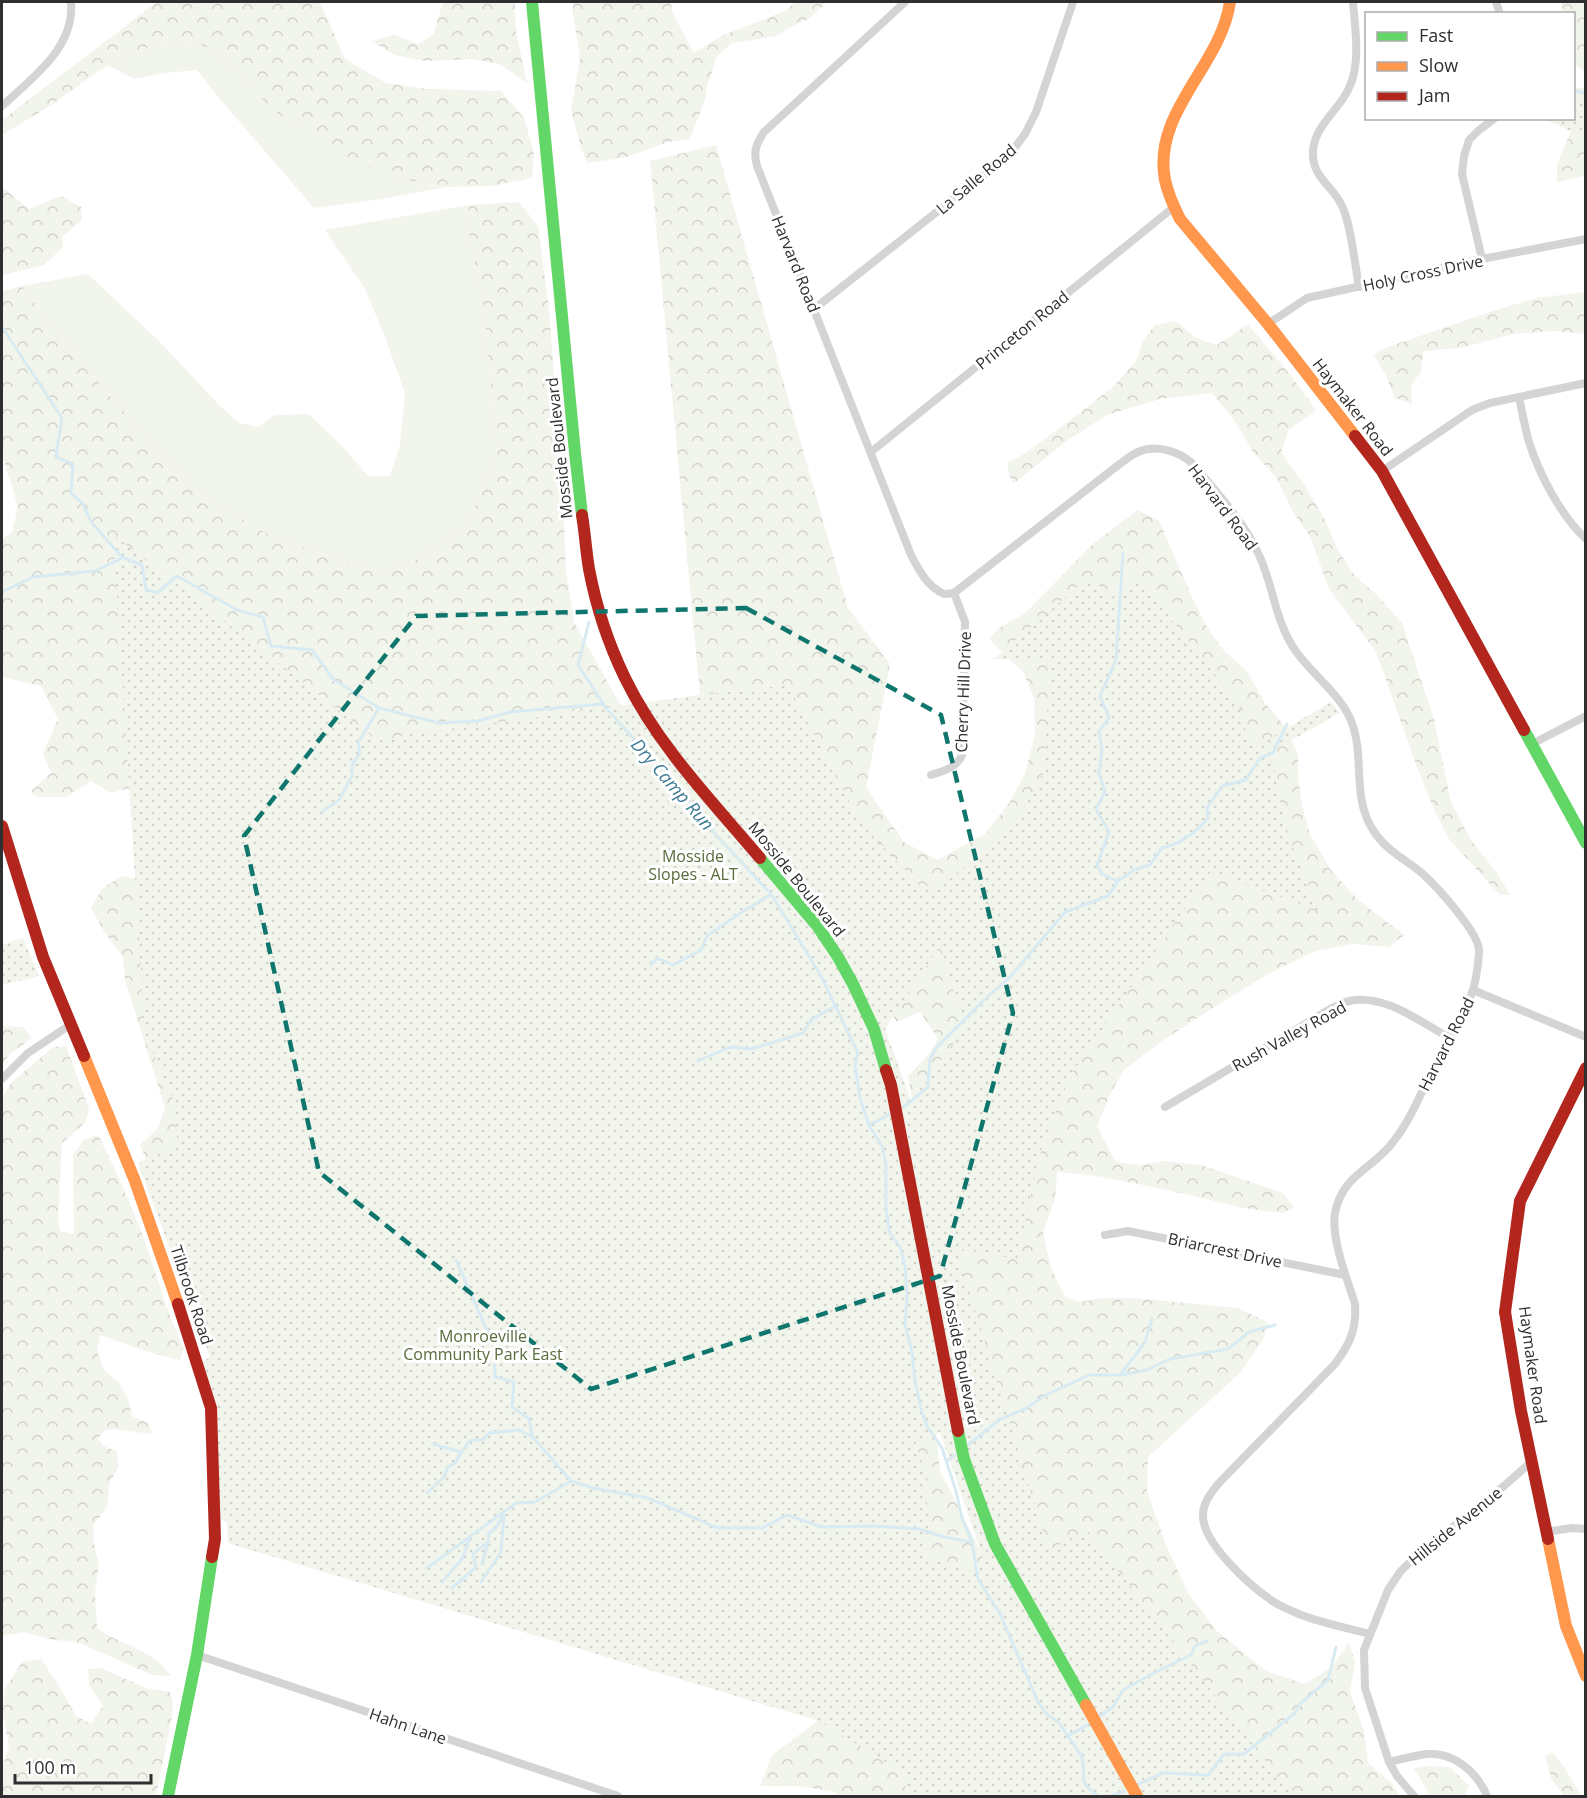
<svg xmlns="http://www.w3.org/2000/svg" width="1587" height="1798" font-family="'Open Sans',sans-serif">
<style>
.grass{fill:#f2f5ec}
.forest{fill:url(#forest-crowns)}
.park{fill:url(#park-dots);fill-rule:evenodd}
.lines{fill:none;stroke-linecap:round;stroke-linejoin:round}
.stream{stroke:#d8ebf2;stroke-width:3}
.street{stroke:#d4d4d4;stroke-width:8}
.fast{stroke:#63d668;stroke-width:12}
.slow{stroke:#ff974d;stroke-width:12}
.jam{stroke:#b3261e;stroke-width:12}
.marked{fill:none;stroke:#0f766e;stroke-width:4.5;stroke-dasharray:12 8;stroke-linejoin:round}
.labels{text-anchor:middle;dominant-baseline:central;stroke-width:6;stroke-linejoin:round;paint-order:stroke}
.street-label{font-size:16px;fill:#2f2f2f;stroke:#fff}
.park-label{font-size:16px;fill:#576b3b;stroke:#fff}
.water-label{font-size:18px;font-style:italic;fill:#3b7b93;stroke:#fff}
</style>
<defs>
<pattern id="forest-crowns" width="20" height="18" patternUnits="userSpaceOnUse" patternTransform="scale(1.5)"><rect width="20" height="18" fill="#f2f5ec"/><path d="M2 6a3 3 0 1 1 6 0M12 15a3 3 0 1 1 6 0" fill="none" stroke="#d0d2cb"/></pattern>
<pattern id="park-dots" width="8" height="8" patternUnits="userSpaceOnUse" patternTransform="scale(1.5)"><rect width="8" height="8" fill="#f2f5ec"/><path d="M2 2h.1M6 6h.1" fill="none" stroke="#d0d2cb" stroke-width="1.8" stroke-linecap="round"/></pattern>
</defs>
<rect width="100%" height="100%" fill="#fff"/>
<!-- grass -->
<g class="grass">
<polygon points="193,42 219,52 271,107 397,178 446,187 382,199 314,208 218,97 197,70 165,73 134,79 108,65 125,55 157,45"/>
<polygon points="469,205 467,223 484,309 497,456 468,526 423,557 378,571 278,540 197,493 108,394 42,314 22,286 88,274 160,342 221,407 239,423 258,427 275,415 309,414 344,448 368,476 390,476 400,444 405,394 387,342 365,289 325,230"/>
</g>
<!-- forest -->
<g class="forest">
<polygon points="157,2 320,2 345,59 386,83 427,89 501,91 524,118 534,153 532,178 491,186 446,187 397,178 351,159 299,129 270,107 219,52 193,42 157,45 125,55 91,76 53,104 2,135 2,120"/>
<polygon points="443,2 515,2 516,32 527,83 500,64 471,59 424,61 395,55 371,41 395,35 418,44 433,35"/>
<polygon points="573,2 671,2 672,12 694,53 721,36 785,11 795,2 824,2 824,5 809,19 796,24 776,36 732,43 716,57 712,72 707,85 705,100 690,139 668,142 627,157 588,163 582,151 571,111 580,58 573,13"/>
<polygon points="1560,2 1585,2 1585,72 1574,64 1574,14 1564,13"/>
<polygon points="1585,96 1585,176 1557,182 1557,165"/>
<polygon points="716,145 848,608 890,664 866,788 904,842 937,860 985,834 1009,803 1025,774 1035,734 1034,698 1023,672 989,639 999,628 1024,614 1094,543 1138,510 1159,521 1191,595 1208,629 1225,652 1246,670 1265,703 1284,725 1298,755 1298,776 1302,805 1310,835 1331,870 1357,899 1404,935 1389,947 1353,944 1315,951 1268,974 1211,1009 1162,1041 1124,1070 1109,1096 1097,1127 1116,1162 1139,1165 1164,1161 1201,1165 1283,1193 1294,1207 1283,1213 1243,1208 1194,1196 1134,1183 1088,1175 1057,1172 1055,1199 1043,1233 1051,1268 1065,1297 1080,1302 1101,1298 1134,1298 1238,1308 1269,1323 1263,1339 1241,1372 1148,1457 1147,1491 1166,1545 1188,1593 1217,1631 1266,1671 1305,1684 1332,1667 1349,1643 1355,1662 1350,1692 1364,1731 1368,1763 1391,1783 1400,1796 1153,1796 1088,1684 917,1131 908,1076 929,1054 938,1039 920,1012 897,1022 877,993 653,702 700,695 650,161"/>
<polygon points="2,187 29,209 61,196 81,207 82,220 62,237 63,247 44,265 2,275"/>
<polygon points="519,202 538,226 549,308 562,479 566,571 574,622 621,706 931,1388 940,1471 994,1577 1122,1796 836,1796 836,1792 799,1786 760,1786 772,1755 819,1720 228,1543 228,1522 200,1131 164,1199 140,1145 158,1128 165,1108 125,980 123,957 105,933 91,908 102,889 121,876 157,882 148,783 111,793 91,781 66,797 38,797 30,792 51,773 43,754 58,719 41,686 2,677 2,539 12,532 18,507 2,454 2,291 22,286 42,314 108,394 197,493 278,540 378,571 423,557 468,526 497,456 484,309 467,223 469,205"/>
<polygon points="1585,292 1585,334 1555,331 1514,334 1460,348 1423,351 1421,372 1411,385 1412,404 1395,398 1385,373 1374,356 1382,349 1487,313 1537,298"/>
<path d="M1175,321L1198,339L1217,345L1248,324C1271,353 1297,380 1316,411L1289,429L1281,452L1305,486L1324,518L1338,550L1355,576L1377,595L1402,623L1434,719L1451,802L1469,837L1497,873L1510,895H1500L1449,839L1433,807L1417,767L1376,652L1328,587L1311,538L1293,512L1277,479L1254,453L1232,417L1212,393L1160,399L1107,415L1068,440L1013,484L1008,471V462L1021,456L1053,433L1113,387L1136,361L1144,339L1155,325Z"/>
<polygon points="2,1026 23,1027 32,1038 10,1054 2,1064"/>
<path d="M66,1046L89,1109L86,1122L62,1143L58,1217L60,1231L74,1234L73,1155L84,1140L98,1135C115,1168 130,1202 143,1236C157,1274 166,1312 184,1349L180,1360L148,1352L100,1335L97,1351L104,1370L119,1383L128,1399L132,1416L148,1423L153,1434L112,1429L104,1431L98,1438L103,1446L116,1451L119,1467L110,1481L107,1507L93,1526L94,1544L99,1564L95,1593L97,1628C123,1647 150,1647 171,1676L152,1675L80,1643L49,1639L23,1632L2,1636V1098L11,1083L53,1047Z"/>
<polygon points="41,1659 57,1683 76,1716 91,1724 103,1706 89,1685 88,1669 101,1668 146,1688 170,1692 173,1702 172,1716 156,1796 2,1796 2,1769 9,1745 3,1714 5,1689 22,1662"/>
<polygon points="1552,1752 1562,1764 1582,1796 1564,1796 1551,1778 1545,1756"/>
<polygon points="1425,1766 1450,1767 1469,1786 1464,1796 1429,1796 1426,1788 1414,1768"/>
</g>
<!-- park -->
<g class="park">
<polygon points="1574,88 1585,88 1585,138 1545,119 1574,118"/>
<path d="M113,534L378,741L413,734L700,695L788,685L860,822L920,886H942L1016,822L1044,772L1050,660L994,659L1089,577L1112,597L1138,577L1239,705L1246,732L1258,745L1331,702L1340,713L1267,754L1273,765L1287,833L1318,910L1210,872L1070,1076L1041,1150L1017,1259L956,1248L1049,1551L1086,1529L1293,1796H903L909,1776L819,1721L228,1543L227,1521L214,1517L211,1408L197,1365L210,1357L138,1163L178,1146L173,1099L145,1033ZM940,946L965,1028L911,1101L885,1029ZM940,1432L984,1561L972,1571L920,1554L930,1520L926,1497L927,1477L915,1443Z"/>
<polygon points="23,938 39,976 2,985 2,945"/>
</g>
<g class="lines">
<!-- stream -->
<g class="stream">
<polyline points="1574,91 1586,93"/>
<polyline points="2,327 62,418 56,457 73,464 71,493 83,504 91,522 122,557 142,565 146,589 157,593 177,576 237,610 263,617 271,646 312,650 333,679 379,708 439,723 478,721 510,712 603,704"/>
<polyline points="2,592 33,577 95,571 122,558"/>
<polyline points="589,622 578,665 606,708 685,795 716,835 771,894 821,976 858,1053 855,1065 860,1098 869,1125 882,1146 886,1164 886,1207 888,1224 890,1233 900,1247 905,1266 907,1297 905,1325 912,1352 915,1381 921,1409 927,1426 942,1448 956,1491 962,1518 972,1542 978,1579 1000,1614 1038,1702 1047,1714 1059,1723 1081,1755 1083,1762 1084,1782 1089,1789 1098,1796"/>
<polyline points="323,811 339,800 352,776 352,765 360,753 358,743 379,708"/>
<polyline points="1117,881 1102,874 1097,865 1109,832 1096,809 1105,792 1099,774 1102,750 1099,731 1109,718 1100,696 1116,660 1123,553"/>
<polyline points="651,965 657,958 673,965 701,950 707,936 739,914 770,895"/>
<polyline points="698,1061 730,1047 751,1049 803,1033 811,1020 835,1006"/>
<path d="M904,1107L928,1087L930,1059L936,1048L984,1000L1011,976L1065,912L1108,896L1118,881L1134,870L1150,865L1162,848C1180,844 1197,832 1208,818L1207,808L1222,786L1246,780L1260,758L1273,753L1287,724"/>
<polyline points="869,1125 889,1115"/>
<polyline points="456,1260 494,1346 495,1377 514,1382 512,1407 529,1419 532,1436 571,1481 593,1488 648,1498 718,1528 762,1528 787,1515 822,1527 875,1526 919,1529 944,1537 971,1542"/>
<polyline points="1121,1374 1145,1342 1152,1319"/>
<polyline points="433,1444 461,1452 471,1440 482,1440 490,1433 519,1430 531,1436"/>
<polyline points="969,1444 999,1420 1027,1408 1044,1396 1089,1375 1121,1375 1147,1370 1170,1359 1228,1349 1249,1332 1275,1325"/>
<polyline points="947,1461 955,1455"/>
<polyline points="427,1493 445,1476 447,1468 456,1462 461,1452"/>
<polyline points="482,1564 488,1542"/>
<polyline points="427,1568 516,1503 535,1502 571,1481"/>
<polyline points="442,1582 462,1559 470,1538"/>
<polyline points="481,1582 501,1552 504,1515"/>
<polyline points="452,1588 476,1567 473,1554 488,1542 489,1533 496,1528 503,1515"/>
<polyline points="1100,1716 1113,1707 1123,1690 1150,1675 1191,1655 1195,1646 1207,1641"/>
<polyline points="1068,1736 1087,1725"/>
<polyline points="1139,1784 1163,1773 1208,1775 1224,1754 1244,1754 1295,1713 1300,1704 1328,1680 1336,1647"/>
<polyline points="1111,1796 1124,1791"/>
</g>
<!-- street -->
<g class="street">
<path d="M905,2L764,132C756,144 753,152 757,166L911,555C920,572 927,586 944,594L954,593L1117,466C1124,461 1131,455 1138,452C1156,444 1179,451 1193,464C1216,492 1244,521 1259,555C1273,585 1275,619 1293,647C1309,672 1335,689 1349,716C1367,754 1350,794 1373,830C1386,851 1407,860 1424,875C1439,889 1478,932 1479,950C1479,960 1476,980 1473,990C1471,997 1466,1005 1463,1012C1453,1031 1443,1050 1433,1069C1421,1093 1410,1121 1393,1142C1373,1169 1342,1175 1335,1213C1331,1240 1347,1278 1355,1304C1357,1329 1349,1346 1334,1365L1218,1484C1211,1493 1202,1504 1203,1517C1204,1544 1249,1585 1271,1600C1279,1606 1290,1610 1299,1614C1321,1623 1347,1628 1370,1634"/>
<path d="M1353,2C1355,27 1361,64 1349,88C1339,111 1315,124 1313,151C1312,179 1332,184 1342,206C1351,224 1355,266 1359,287"/>
<polyline points="1496,2 1500,14"/>
<path d="M2,106C32,78 75,48 71,2"/>
<polyline points="1482,259 1462,174 1464,156 1469,140 1478,131 1495,118"/>
<polyline points="814,309 1010,154 1025,134 1036,112 1073,2"/>
<polyline points="1268,324 1307,298 1482,259 1586,239"/>
<path d="M1519,397C1522,412 1525,428 1529,442C1539,474 1561,516 1586,539"/>
<polyline points="871,452 1174,207"/>
<polyline points="1382,471 1472,410 1490,403 1586,383"/>
<polyline points="1532,744 1586,716"/>
<path d="M931,775C943,771 957,768 962,755L965,622L954,593"/>
<polyline points="1473,990 1586,1037"/>
<polyline points="2,1079 28,1053 70,1025"/>
<path d="M1165,1107L1327,1011C1334,1007 1341,1003 1349,1001C1384,993 1420,1022 1450,1038"/>
<polyline points="1105,1235 1128,1231 1345,1275"/>
<polyline points="1545,1532 1572,1528 1586,1529"/>
<polyline points="197,1655 618,1796"/>
<path d="M1389,1762C1401,1759 1414,1756 1426,1754C1454,1752 1477,1772 1487,1796"/>
<polyline points="1414,1796 1397,1776 1389,1762 1365,1688 1364,1650 1388,1590 1400,1572 1415,1557 1504,1486 1531,1462"/>
</g>
<!-- fast -->
<g class="fast">
<polyline points="532,2 575,453 582,515"/>
<polyline points="1524,730 1586,843"/>
<polyline points="760,858 818,927 838,957 853,984 874,1029 886,1070"/>
<polyline points="958,1431 964,1459 995,1544 1086,1705"/>
<polyline points="168,1796 197,1655 212,1557"/>
</g>
<!-- slow -->
<g class="slow">
<path d="M1230,2C1221,66 1152,112 1165,180C1168,194 1174,207 1180,219L1268,324L1355,436"/>
<polyline points="84,1056 135,1181 178,1304"/>
<polyline points="1548,1539 1566,1626 1586,1676"/>
<polyline points="1086,1705 1137,1796"/>
</g>
<!-- jam -->
<g class="jam">
<polyline points="1355,436 1382,471 1524,730"/>
<path d="M582,515C585,533 586,551 589,569C596,606 609,645 625,678C658,746 712,801 760,858"/>
<polyline points="2,826 43,957 84,1056"/>
<polyline points="886,1070 891,1085 958,1431"/>
<polyline points="178,1304 211,1408 215,1539 212,1557"/>
<polyline points="1548,1539 1521,1411 1505,1312 1520,1201 1586,1068"/>
</g>
</g>
<!-- marked area -->
<path class="marked" d="M746,608L941,715L1013,1013L940,1276L591,1389L319,1172L244,836L416,616Z"/>
<g class="labels">
<!-- street labels -->
<g class="street-label">
<text transform="translate(976 179) rotate(-40)">La Salle Road</text>
<text transform="translate(796 264) rotate(68)">Harvard Road</text>
<text transform="translate(1423 273) rotate(-12)">Holy Cross Drive</text>
<text transform="translate(1022 330) rotate(-39)">Princeton Road</text>
<text transform="translate(1353 407) rotate(52)">Haymaker Road</text>
<text transform="translate(559 448) rotate(-96)">Mosside Boulevard</text>
<text transform="translate(1223 507) rotate(53)">Harvard Road</text>
<text transform="translate(963 692) rotate(-88)">Cherry Hill Drive</text>
<text transform="translate(797 879) rotate(51)">Mosside Boulevard</text>
<text transform="translate(1289 1036) rotate(-29)">Rush Valley Road</text>
<text transform="translate(1446 1044) rotate(-63)">Harvard Road</text>
<text transform="translate(1225 1250) rotate(12)">Briarcrest Drive</text>
<text transform="translate(192 1295) rotate(72)">Tilbrook Road</text>
<text transform="translate(961 1355) rotate(79)">Mosside Boulevard</text>
<text transform="translate(1533 1365) rotate(82)">Haymaker Road</text>
<text transform="translate(1455 1526) rotate(-39)">Hillside Avenue</text>
<text transform="translate(408 1726) rotate(19)">Hahn Lane</text>
</g>
<!-- park labels -->
<g class="park-label">
<text x="693" y="856">Mosside<tspan x="693" dy="18">Slopes - ALT</tspan></text>
<text x="483" y="1336">Monroeville<tspan x="483" dy="18">Community Park East</tspan></text>
</g>
<!-- water labels -->
<g class="water-label">
<text transform="translate(673 784) rotate(49)">Dry Camp Run</text>
</g>
</g>
<!-- border -->
<rect width="1587" height="1798" fill="none" stroke="#2f2f2f" stroke-width="6"/>
<!-- legend -->
<rect x="1365" y="12" width="210" height="108" fill="#ffffff" stroke="#acacac" stroke-width="1.5"/>
<rect x="1377" y="32" width="30" height="9" fill="#63d668" stroke="#acacac" stroke-width="1.5"/>
<text x="1419" y="42" font-size="18" fill="#2f2f2f">Fast</text>
<rect x="1377" y="62" width="30" height="9" fill="#ff974d" stroke="#acacac" stroke-width="1.5"/>
<text x="1419" y="72" font-size="18" fill="#2f2f2f">Slow</text>
<rect x="1377" y="92" width="30" height="9" fill="#b3261e" stroke="#acacac" stroke-width="1.5"/>
<text x="1419" y="102" font-size="18" fill="#2f2f2f">Jam</text>
<!-- scale -->
<path d="M15 1774v9h136v-9" fill="none" stroke="#2f2f2f" stroke-width="3"/>
<text x="24" y="1774" font-size="18" fill="#2f2f2f" stroke="#ffffff" stroke-width="4.5" paint-order="stroke">100 m</text>
</svg>
